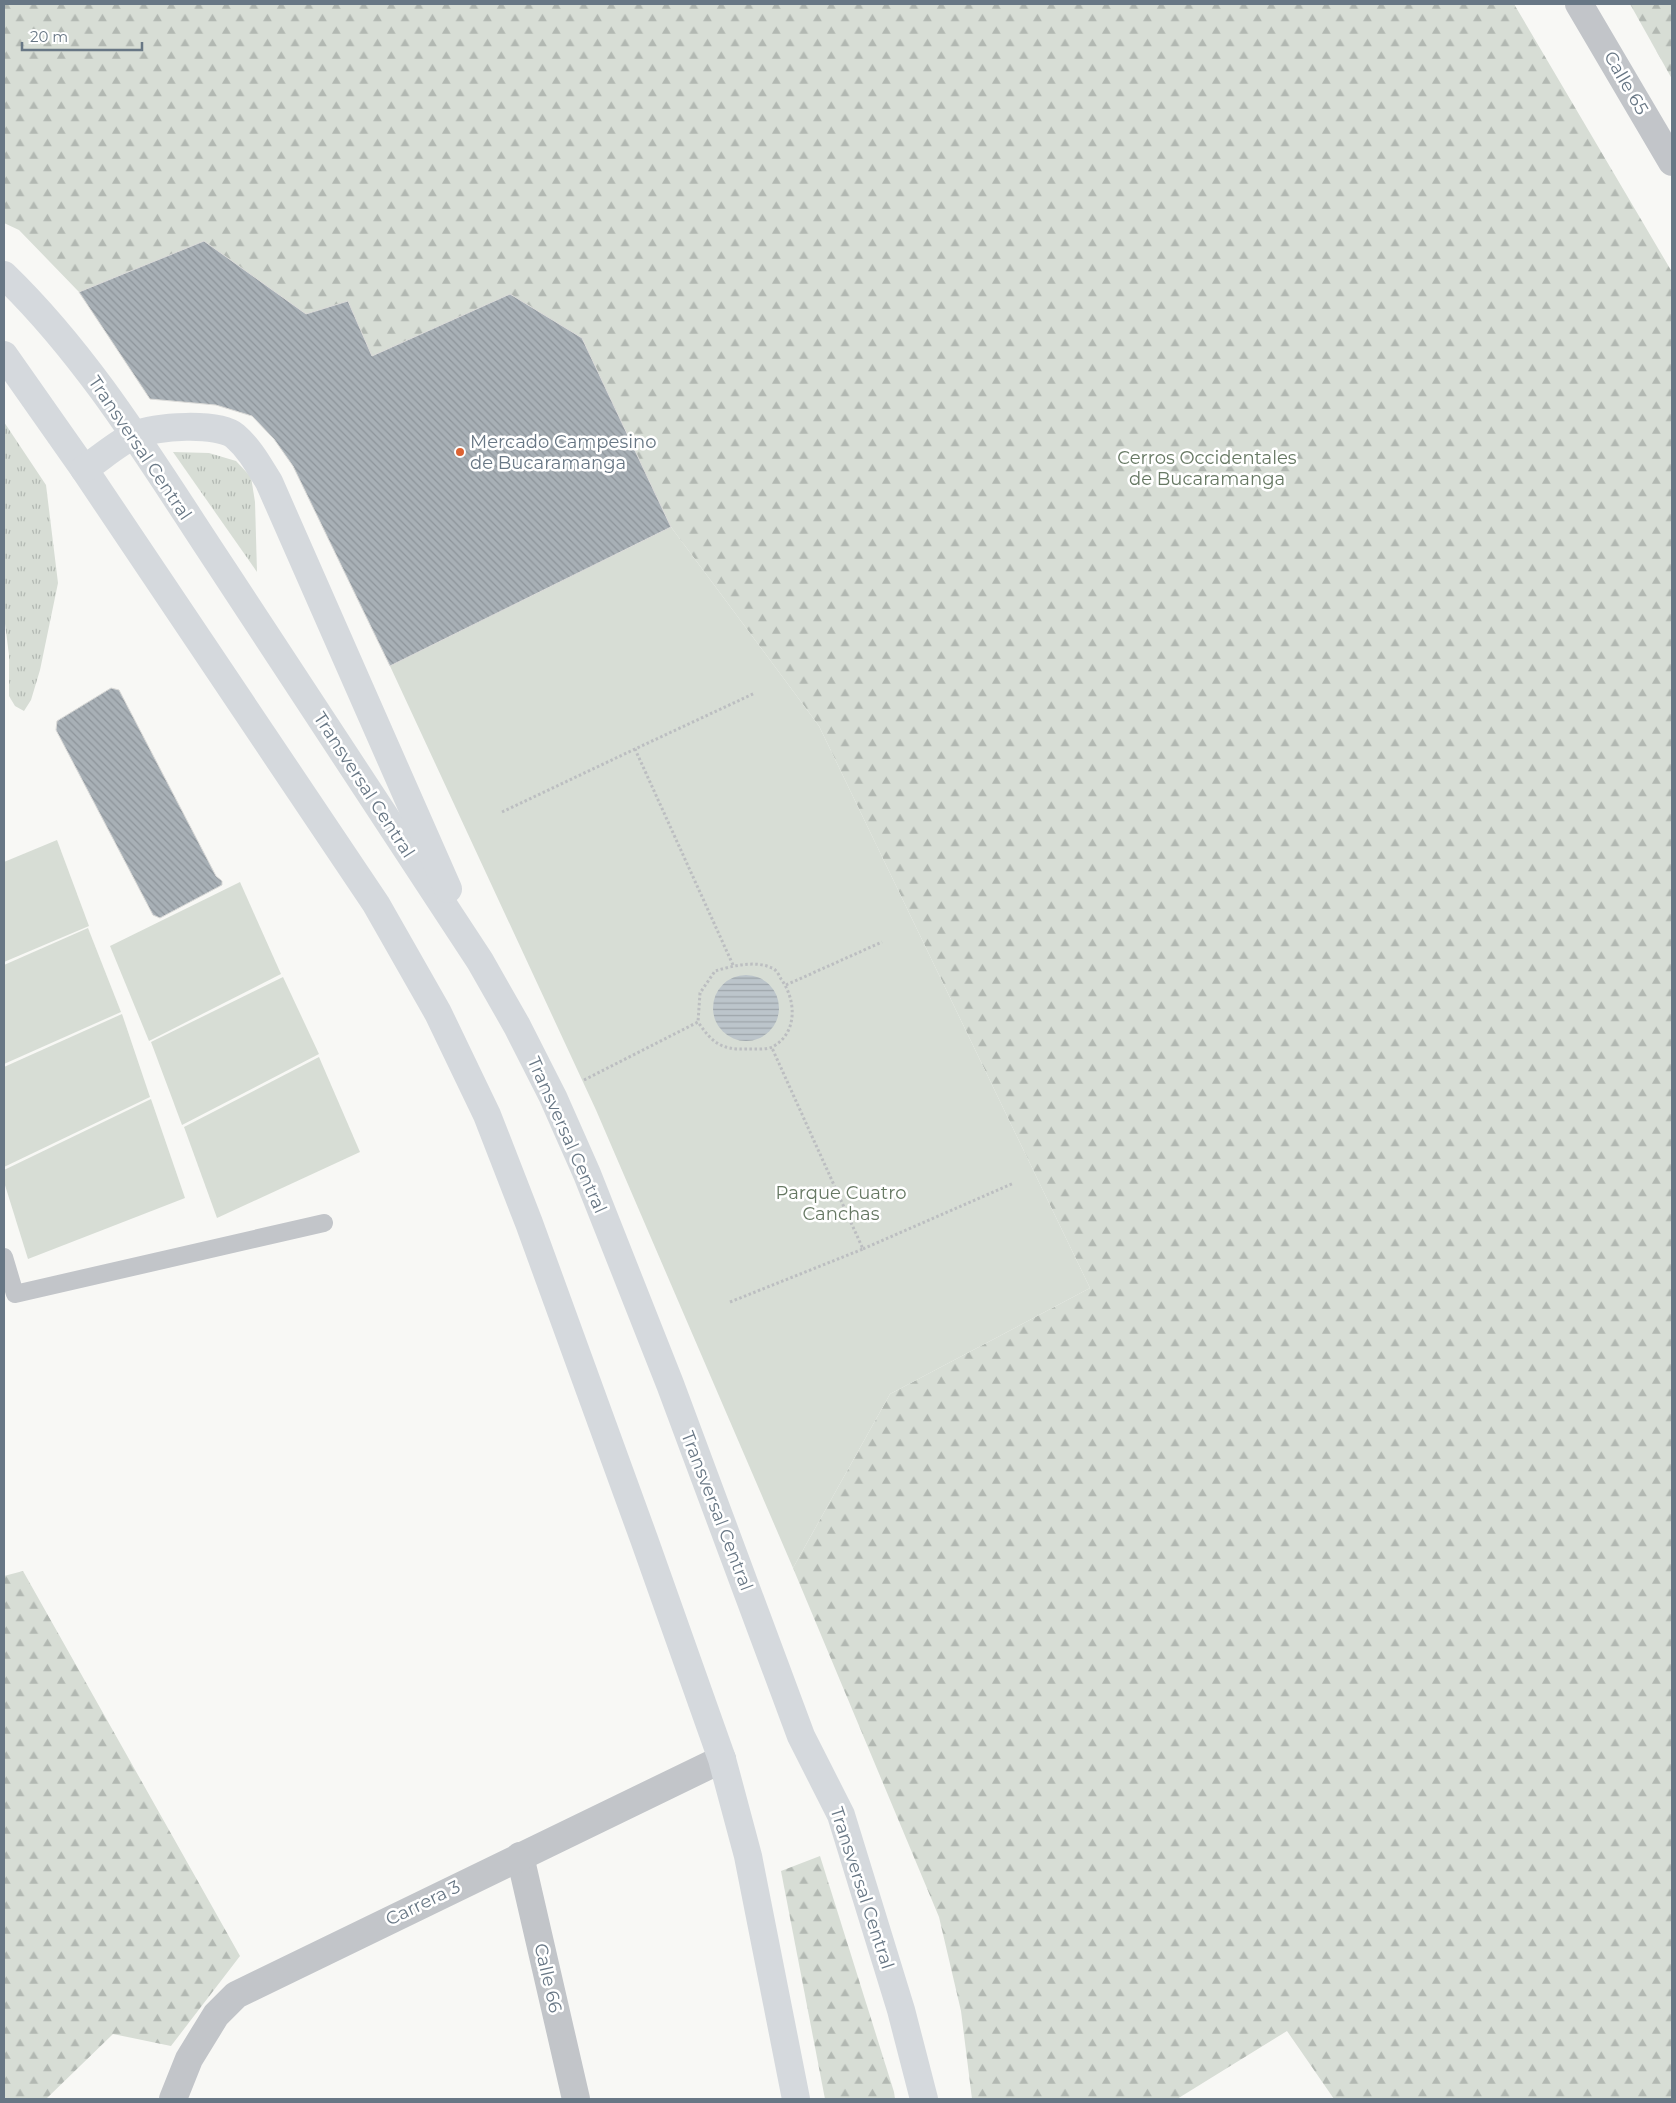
<svg xmlns="http://www.w3.org/2000/svg" width="1676" height="2103" font-family="Montserrat,sans-serif">
<style>
.grass{fill:url(#grass-tufts)}
.forest{fill:url(#forest-firs)}
.green{fill:#d7ddd5}
.water{fill:url(#water-rules)}
.building{fill:url(#building-back-hatch);stroke:#dadad8}
.lines{fill:none;stroke-linecap:round;stroke-linejoin:round}
.path{stroke:#bcbec1;stroke-width:3;stroke-dasharray:2.5 2.5;stroke-linecap:butt}
.service{stroke:#c2c5c9;stroke-width:18}
.minor{stroke:#c2c5c9;stroke-width:28}
.tertiary{stroke:#c2c5c9;stroke-width:28}
.secondary{stroke:#d5d9dd;stroke-width:28}
.poi-dot{fill:#dc6232;stroke:#fff;stroke-width:2}
.labels{text-anchor:middle;dominant-baseline:central;stroke-width:5;stroke-linejoin:round;paint-order:stroke}
.street-label{font-size:18px;fill:#687785;stroke:#fff}
.poi-label{font-size:18px;fill:#687785;stroke:#fff;text-anchor:start}
.park-label{font-size:18px;fill:#667863;stroke:#fff}
</style>
<defs>
<pattern id="grass-tufts" width="24" height="20" patternUnits="userSpaceOnUse" patternTransform="scale(1.25)"><rect width="24" height="20" fill="#d7ddd5"/><path d="M3 7l-1-3M5 7V3M7 7l1-3M15 17l-1-3M17 17v-4M19 17l1-3" fill="none" stroke="#b2b8b2"/></pattern>
<pattern id="forest-firs" width="22" height="20" patternUnits="userSpaceOnUse" patternTransform="scale(1.25)"><rect width="22" height="20" fill="#d7ddd5"/><path d="M5 1l3.5 6h-7zM16 11l3.5 6h-7z" fill="#b2b8b2"/></pattern>
<pattern id="water-rules" width="6" height="5" patternUnits="userSpaceOnUse" patternTransform="scale(1.25)"><rect width="6" height="5" fill="#bcc5cb"/><path d="M0 2.5h6" fill="none" stroke="#9da5aa"/></pattern>
<pattern id="building-back-hatch" width="6" height="6" patternUnits="userSpaceOnUse" patternTransform="scale(1.25)"><rect width="6" height="6" fill="#a8b0b6"/><path d="M-1 5l2 2M0 0l6 6M5-1l2 2" fill="none" stroke="#8d949a"/></pattern>
</defs>
<rect width="100%" height="100%" fill="#f8f8f5"/>
<!-- grass -->
<g class="grass">
<polygon points="4,422 46,485 58,583 40,670 31,700 24,711 15,706 9,696 9,655 4,616"/>
<polygon points="173,452 209,453 236,461 251,477 255,502 257,572"/>
</g>
<!-- forest -->
<g class="forest">
<polygon points="4,4 1514,4 1672,272 1672,2099 1334,2099 1287,2031 1177,2099 972,2099 961,2011 939,1917 793,1568 890,1394 1090,1288 819,726 671,527 582,338 510,294 372,356 348,301 306,314 204,241 79,292 19,230 4,223"/>
<polygon points="1630,4 1672,4 1672,79"/>
<polygon points="23,1571 240,1956 171,2046 113,2034 46,2099 4,2099 4,1576"/>
<polygon points="820,1856 894,2092 895,2099 825,2099 781,1871"/>
</g>
<!-- green -->
<g class="green">
<polygon points="671,527 819,726 1090,1288 890,1394 793,1568 596,1110 390,666"/>
<polygon points="57,840 89,926 4,962 4,862"/>
<polygon points="240,882 281,974 149,1041 110,946"/>
<polygon points="88,928 121,1012 4,1064 4,965"/>
<polygon points="283,977 319,1054 182,1125 151,1042"/>
<polygon points="122,1014 150,1097 4,1167 4,1067"/>
<polygon points="319,1057 360,1152 217,1218 184,1127"/>
<polygon points="151,1099 185,1198 28,1259 4,1182 4,1170"/>
</g>
<!-- water -->
<circle class="water" cx="746" cy="1008" r="33"/>
<!-- building -->
<g class="building">
<polygon points="204,241 306,314 348,301 372,356 510,294 582,338 671,527 390,666 293,466 274,439 252,416 216,405 150,399 79,292"/>
<polygon points="111,688 119,690 216,876 222,881 222,885 160,918 153,915 56,730 57,721"/>
</g>
<g class="lines">
<!-- path -->
<g class="path">
<polyline points="502,812 635,749"/>
<polyline points="733,965 635,749 755,693"/>
<polyline points="786,985 882,942"/>
<path d="M584,1080L698,1022C712,1042 720,1050 747,1049C755,1049 768,1050 774,1046C798,1032 796,999 781,979C779,975 776,969 772,968C755,960 732,966 715,971L700,993L698,1022"/>
<polyline points="863,1249 1014,1183"/>
<polyline points="730,1302 863,1249 772,1048"/>
</g>
<!-- service -->
<polyline class="service" points="4,1257 15,1294 324,1223"/>
<!-- minor -->
<g class="minor">
<polyline points="520,1856 576,2099"/>
<polyline points="173,2099 189,2059 216,2015 236,1995 722,1759"/>
</g>
<!-- tertiary -->
<polyline class="tertiary" points="1579,4 1672,162"/>
<!-- secondary -->
<g class="secondary">
<path d="M4,275C93,361 156,469 224,571C309,701 394,831 480,961L517,1026L553,1097L587,1174L670,1384L801,1736L841,1815L901,2010L924,2099"/>
<polyline points="4,355 84,469 376,904 438,1013 487,1115 529,1223 644,1539 722,1759 748,1856 796,2099"/>
<path d="M84,469C100,459 117,443 135,435C155,426 218,422 235,436C250,449 259,466 269,482L448,889"/>
</g>
</g>
<!-- markers -->
<circle class="poi-dot" cx="460" cy="452" r="5"/>
<g class="labels">
<!-- street labels -->
<g class="street-label">
<text transform="translate(1626 83) rotate(60)">Calle 65</text>
<text transform="translate(140 448) rotate(56)">Transversal Central</text>
<text transform="translate(364 785) rotate(57)">Transversal Central</text>
<text transform="translate(567 1135) rotate(66)">Transversal Central</text>
<text transform="translate(717 1511) rotate(69)">Transversal Central</text>
<text transform="translate(862 1888) rotate(72)">Transversal Central</text>
<text transform="translate(423 1903) rotate(-26)">Carrera 3</text>
<text transform="translate(548 1978) rotate(77)">Calle 66</text>
</g>
<!-- poi labels -->
<g class="poi-label">
<text x="470" y="442">Mercado Campesino<tspan x="470" dy="21">de Bucaramanga</tspan></text>
</g>
<!-- park labels -->
<g class="park-label">
<text x="1207" y="458">Cerros Occidentales<tspan x="1207" dy="21">de Bucaramanga</tspan></text>
<text x="841" y="1193">Parque Cuatro<tspan x="841" dy="21">Canchas</tspan></text>
</g>
</g>
<!-- border -->
<rect width="1676" height="2103" fill="none" stroke="#687785" stroke-width="10"/>
<!-- scale -->
<path d="M22 42v8h120v-8" fill="none" stroke="#687785" stroke-width="2.5"/>
<text x="30" y="42" font-size="15" fill="#687785" stroke="#ffffff" stroke-width="4" paint-order="stroke">20 m</text>
</svg>
